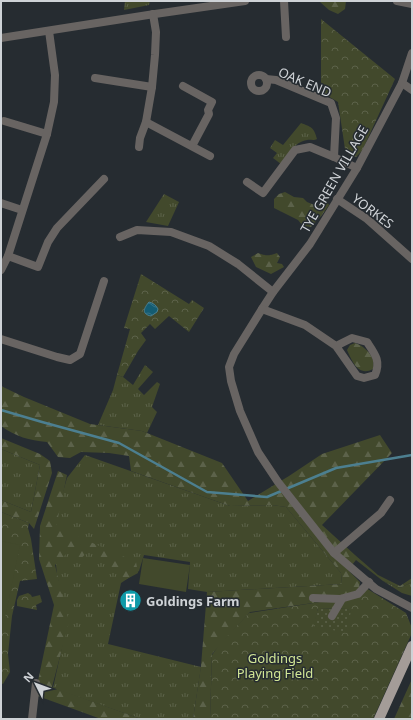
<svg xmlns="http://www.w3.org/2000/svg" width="413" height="720" font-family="'Noto Sans',sans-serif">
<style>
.grass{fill:url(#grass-tufts)}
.forest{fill:url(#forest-firs)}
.park{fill:url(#park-crowns);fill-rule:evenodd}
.garden{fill:url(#garden-dots)}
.pitch{fill:#42492c}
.water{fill:url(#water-waves);stroke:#4c7f90}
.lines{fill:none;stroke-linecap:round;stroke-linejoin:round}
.stream{stroke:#4c7f90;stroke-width:2.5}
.minor{stroke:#686462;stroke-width:8}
.major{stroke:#a49c98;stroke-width:10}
.labels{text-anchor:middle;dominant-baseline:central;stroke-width:3;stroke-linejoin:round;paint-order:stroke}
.street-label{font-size:13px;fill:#ced2d6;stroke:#262c31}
.poi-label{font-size:13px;font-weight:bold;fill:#ced2d6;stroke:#262c31;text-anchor:start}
.park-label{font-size:13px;fill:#d1e595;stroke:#262c31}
</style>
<defs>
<pattern id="grass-tufts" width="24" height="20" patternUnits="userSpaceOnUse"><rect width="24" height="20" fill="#42492c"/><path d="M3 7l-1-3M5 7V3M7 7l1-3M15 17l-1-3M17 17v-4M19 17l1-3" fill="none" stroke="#5c624a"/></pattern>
<pattern id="forest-firs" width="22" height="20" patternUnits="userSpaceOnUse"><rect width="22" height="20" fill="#42492c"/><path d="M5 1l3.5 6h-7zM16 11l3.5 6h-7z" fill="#5c624a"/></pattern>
<pattern id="park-crowns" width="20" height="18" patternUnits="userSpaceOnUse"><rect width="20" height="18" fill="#42492c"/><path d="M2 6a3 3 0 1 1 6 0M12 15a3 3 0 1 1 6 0" fill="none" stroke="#5c624a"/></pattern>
<pattern id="garden-dots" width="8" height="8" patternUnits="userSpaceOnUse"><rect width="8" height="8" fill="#42492c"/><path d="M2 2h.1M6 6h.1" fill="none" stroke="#5c624a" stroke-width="1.8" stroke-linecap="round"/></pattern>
<pattern id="water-waves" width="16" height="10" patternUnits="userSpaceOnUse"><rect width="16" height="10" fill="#145c72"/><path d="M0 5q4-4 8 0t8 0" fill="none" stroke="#357285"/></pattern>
</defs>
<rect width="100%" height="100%" fill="#262c31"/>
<!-- grass -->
<g class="grass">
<polygon points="125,1 150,1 149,5 124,10"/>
<path d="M301,123C311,127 314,127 317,139C313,141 311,139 307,140C294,142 288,155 281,164L273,158L277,153L270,148L275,140L283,145Z"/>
<polygon points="164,194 179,202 168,226 146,222"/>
<polygon points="145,365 153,372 138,389 144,395 157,382 160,384 152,407 157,412 147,433 142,431 98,425 113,390 117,375 123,377 133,385"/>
<polygon points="1,449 40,465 31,512 1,500"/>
<polygon points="85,455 230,506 272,505 286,507 341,573 342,584 207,592 188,589 190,562 144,555 139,571 121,583 108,644 201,667 193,719 141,719 53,688 67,624 57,574 52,530 67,478"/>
<polygon points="383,581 400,588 412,582 412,596 402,593"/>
</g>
<!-- forest -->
<g class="forest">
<polygon points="321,1 346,1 345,9 338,14 329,10 320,2"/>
<polygon points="285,192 294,197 303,198 307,202 317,206 324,197 329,205 322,215 311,227 303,226 298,220 274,208 274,199 279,194"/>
<path d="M258,253C266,256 269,256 277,253L280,257L277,263L282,264L284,267L271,274L256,267L251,257Z"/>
<path d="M355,343C365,346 377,358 373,369C358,377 352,361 347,350L350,345Z"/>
<path d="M1,386L24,397L90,424L142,431L222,463L248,501L289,476L322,454L380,435L392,453L322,525L355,555L378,575L400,586L412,578V582L400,588L383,581L356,560L348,570L360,582L359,590L320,602L250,612L212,654L210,719H193L201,666L207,592L342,584L341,573L286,507L272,505L230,506L131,471L129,456L109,453L81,452L70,458L58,457L47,442C29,440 16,437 1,426Z"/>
<polygon points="1,438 40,454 50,461 52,473 34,529 29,523 1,512 1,500 31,512 40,465 1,449"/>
<polygon points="58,471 67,475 56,527 136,562 138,573 125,580 113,572 92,548 75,564 68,552 55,565 69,622 52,687 141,719 101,719 35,695 54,605 39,559 40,526"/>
<polygon points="412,679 412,719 394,719"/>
</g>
<!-- park -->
<g class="park">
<polygon points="321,19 395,79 362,151 356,157 349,155 345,149 338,102 321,92"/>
<polygon points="141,274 189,304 192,300 204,308 189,332 169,316 155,329 150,324 141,333 146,340 138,351 123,377 117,375 130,329 124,328"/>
<polygon points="1,512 29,523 28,528 31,539 37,579 20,581 12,616 8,654 10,672 3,684 1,683"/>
<path d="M366,588L406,613L412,628V633L373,719H210L212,655L219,645L249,613L320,602ZM318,608L347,609L351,611L314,626Z"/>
<polygon points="28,593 31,595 32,597 40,595 42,602 36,605 37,610 17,606 17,600 19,596"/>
</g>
<!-- garden -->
<polygon class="garden" points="318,608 347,609 351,610 347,633 313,626"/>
<!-- pitch -->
<g class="pitch">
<polygon points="1,541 20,545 1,637"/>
<polygon points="143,558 190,565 186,592 139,584"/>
</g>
<!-- water -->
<path class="water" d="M149,302C153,303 156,305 158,309L157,312L151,316C141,314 144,308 149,302Z"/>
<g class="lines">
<!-- stream -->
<polyline class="stream" points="1,410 42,422 119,443 207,492 267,497 336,468 412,455"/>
<!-- minor -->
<g class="minor">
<polyline points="284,1 286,37"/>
<polyline points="397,1 412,4"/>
<polyline points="1,38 148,15 245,1"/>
<polyline points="412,53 402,83 357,168 310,244 273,292 262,309 234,354 229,367 231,381 240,411 258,452 278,482 334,553 376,589 412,608"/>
<circle cx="259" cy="83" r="8"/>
<polyline points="95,78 152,87"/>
<polyline points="266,79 276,80 331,103 336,118 334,157"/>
<polyline points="402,83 412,90"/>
<polyline points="183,86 212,102 208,110 209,114 192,146"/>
<polyline points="4,121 47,134"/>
<polyline points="146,122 210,156"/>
<polyline points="139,147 140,138 146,122 152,87 155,55 156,32 153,14"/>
<polyline points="247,182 263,193 295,150 310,147 334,157 357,168"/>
<polyline points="337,199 367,219 412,259"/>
<polyline points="1,203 22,210"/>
<polyline points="120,237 137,230 171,232 209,246 238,264 273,292"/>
<polyline points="8,256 38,267 48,242 57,228 104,179"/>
<polyline points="1,270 8,256 47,134 54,102 55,75 49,31"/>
<path d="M262,309L305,325L336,346L352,338L367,342C375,354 381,361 375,375L364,378L357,376L336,346"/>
<polyline points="1,339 57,357 70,360 80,354 104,281"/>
<polyline points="334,553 381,513 390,500"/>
<polyline points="313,598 340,599 358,594 369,582"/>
<polyline points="332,616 342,599"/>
<polyline points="32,719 36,683"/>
</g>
<!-- major -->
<polyline class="major" points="379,719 412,646"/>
</g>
<!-- icons -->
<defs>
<symbol id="building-disc" viewBox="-11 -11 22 22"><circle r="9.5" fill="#0f9aa8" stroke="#262c31"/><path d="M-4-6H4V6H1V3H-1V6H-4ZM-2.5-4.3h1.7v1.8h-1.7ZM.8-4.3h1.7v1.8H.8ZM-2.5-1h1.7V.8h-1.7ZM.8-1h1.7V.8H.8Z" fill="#fff"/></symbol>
</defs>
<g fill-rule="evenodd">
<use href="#building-disc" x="118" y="588" width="25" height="25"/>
</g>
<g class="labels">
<!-- street labels -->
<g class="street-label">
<text transform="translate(305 82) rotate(23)">OAK END</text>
<text transform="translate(334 179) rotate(-60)">TYE GREEN VILLAGE</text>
<text transform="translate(373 211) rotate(37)">YORKES</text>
</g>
<!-- poi labels -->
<g class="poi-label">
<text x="146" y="601">Goldings Farm</text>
</g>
<!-- park labels -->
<g class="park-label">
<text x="275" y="658">Goldings<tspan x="275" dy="15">Playing Field</tspan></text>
</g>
</g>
<!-- border -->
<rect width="413" height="720" fill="none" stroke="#ced2d6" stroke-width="4"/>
<!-- north arrow -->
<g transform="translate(36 684) rotate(312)" stroke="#262c31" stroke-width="3" paint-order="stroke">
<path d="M0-3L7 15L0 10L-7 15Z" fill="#ced2d6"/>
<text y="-6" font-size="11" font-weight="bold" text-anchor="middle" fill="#ced2d6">N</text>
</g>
</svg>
